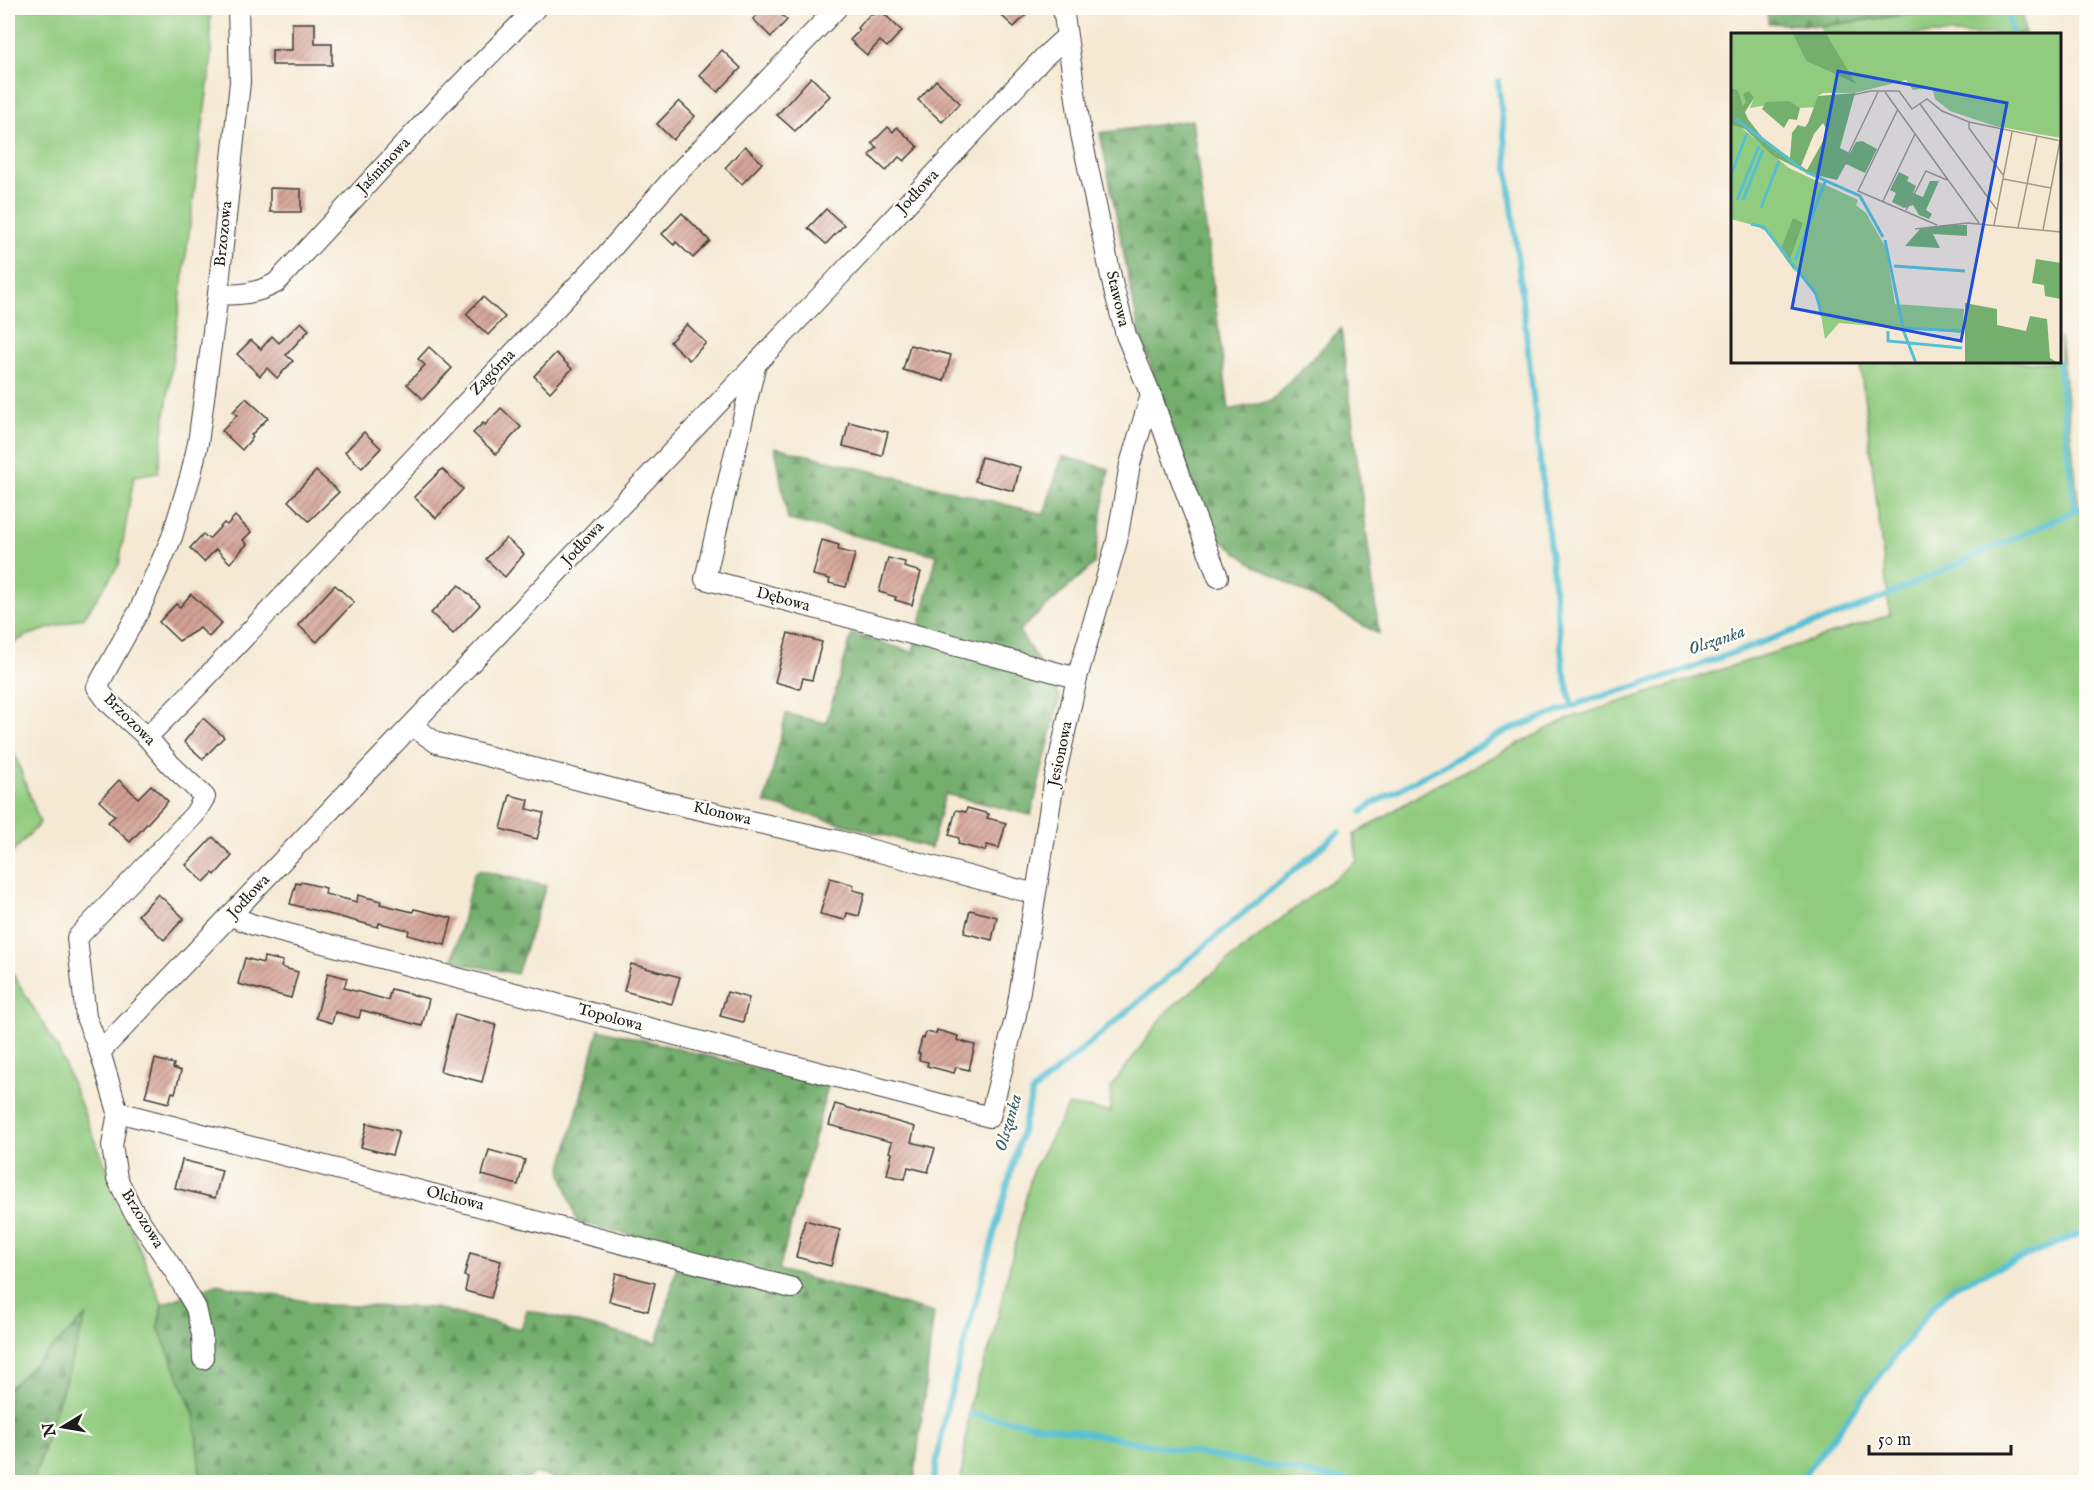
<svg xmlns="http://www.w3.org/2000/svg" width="2094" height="1490" font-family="'IM FELL English',serif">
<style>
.green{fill:#91cb7f;stroke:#56744e;stroke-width:1.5}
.forest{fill:url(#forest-firs);stroke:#486645;stroke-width:1.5}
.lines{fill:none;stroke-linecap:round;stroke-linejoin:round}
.stream{stroke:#56c0d2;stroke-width:6}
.building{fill:url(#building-hatch)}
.minor-casing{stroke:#3d3b38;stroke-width:22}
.minor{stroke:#fff;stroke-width:20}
.labels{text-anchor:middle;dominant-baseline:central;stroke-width:4.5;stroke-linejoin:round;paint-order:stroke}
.street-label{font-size:16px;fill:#1c1c1c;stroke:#fdfcf7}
.water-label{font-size:18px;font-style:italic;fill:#335e65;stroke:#fdfcf7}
.inset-river{fill:none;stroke:#56c0d2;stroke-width:3}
.inset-road{fill:none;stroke:#9e978a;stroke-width:1.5}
.view{fill:#1d4ed8;fill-opacity:0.15;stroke:#1d4ed8;stroke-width:3}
.inset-edge{fill:none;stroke:#1c1c1c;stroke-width:3}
</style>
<defs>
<pattern id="forest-firs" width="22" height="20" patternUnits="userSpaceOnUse" patternTransform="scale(1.5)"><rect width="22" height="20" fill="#74af6e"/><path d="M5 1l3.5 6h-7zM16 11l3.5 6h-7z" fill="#5e8e5a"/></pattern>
<pattern id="building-hatch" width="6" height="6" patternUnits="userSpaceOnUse" patternTransform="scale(1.5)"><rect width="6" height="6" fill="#d3a094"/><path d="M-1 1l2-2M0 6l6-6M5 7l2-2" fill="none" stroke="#aa8278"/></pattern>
</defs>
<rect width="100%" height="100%" fill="#fdfcf7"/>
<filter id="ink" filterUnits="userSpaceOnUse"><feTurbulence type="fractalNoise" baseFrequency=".0167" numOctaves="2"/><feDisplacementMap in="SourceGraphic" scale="12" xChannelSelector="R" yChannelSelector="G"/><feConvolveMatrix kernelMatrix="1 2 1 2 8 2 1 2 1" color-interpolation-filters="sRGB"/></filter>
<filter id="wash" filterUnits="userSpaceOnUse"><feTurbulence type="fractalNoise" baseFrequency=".008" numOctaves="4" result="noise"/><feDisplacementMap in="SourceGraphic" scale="24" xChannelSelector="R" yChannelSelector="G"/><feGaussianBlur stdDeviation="1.35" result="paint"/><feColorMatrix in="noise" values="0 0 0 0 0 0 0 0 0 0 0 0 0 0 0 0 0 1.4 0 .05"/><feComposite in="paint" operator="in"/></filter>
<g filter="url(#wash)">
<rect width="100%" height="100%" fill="#f5e9d4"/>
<!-- green -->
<g class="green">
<polygon points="8,8 210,8 211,62 158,472 134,476 119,565 84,617 26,636 8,646"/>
<polygon points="1956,8 2021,8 2025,34 1822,34 1821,26"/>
<polygon points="2060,337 2086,571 2086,1231 1954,1286 1934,1305 1799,1482 961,1482 970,1401 991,1345 1032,1172 1069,1105 1110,1112 1111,1087 1167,1011 1261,934 1357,861 1354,835 1429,789 1567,719 1890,615 1860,362 2060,362"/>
<polygon points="8,736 40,823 8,857"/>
<polygon points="8,966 58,1049 162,1304 158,1327 194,1414 201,1482 33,1482 85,1318 8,1389"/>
</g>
<!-- forest -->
<g class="forest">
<polygon points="1767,8 1956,8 1821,26 1768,23"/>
<polygon points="1192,120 1229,410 1271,401 1341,329 1379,634 1250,562 1207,530 1139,331 1100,133"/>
<polygon points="775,447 1044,514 1062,456 1109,469 1094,564 1019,631 1060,697 1031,815 945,794 931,848 765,803 786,714 826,723 852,634 913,652 937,555 788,520"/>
<polygon points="479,870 546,886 517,974 452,962 474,873"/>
<polygon points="599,1029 828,1086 779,1270 934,1313 914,1482 569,1482 535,1473 522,1482 201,1482 194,1414 158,1327 162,1304 216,1284 326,1305 434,1308 521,1329 527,1310 657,1343 676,1270 680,1247 577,1222 561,1171"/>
<polygon points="86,1316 33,1482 8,1482 8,1389"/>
</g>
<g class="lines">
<!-- stream -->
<g class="stream">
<polyline points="2008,15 2012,34"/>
<polyline points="1498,81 1563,666 1572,706"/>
<polyline points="2058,362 2075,511"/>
<polyline points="1362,812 1372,804 1506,731 1592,699 1664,678 1870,603 2086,506"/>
<polyline points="970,1414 1109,1437 1355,1482"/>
<polyline points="933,1482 946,1411 1033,1091 1339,832"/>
<polyline points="1799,1482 1934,1305 1954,1286 2086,1231"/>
</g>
</g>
<g id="blocks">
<!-- building -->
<g class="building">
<polygon points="764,8 774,8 787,20 771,37 753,19"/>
<polygon points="993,8 1033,8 1014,27"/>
<polygon points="879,9 902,31 887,47 880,41 867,55 850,40 860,30 858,28 871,13 873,15"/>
<polygon points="292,23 315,23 315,44 332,44 332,65 272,65 272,50 292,50"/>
<polygon points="722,50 741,68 718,92 699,75"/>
<polygon points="811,77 830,96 795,131 777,115"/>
<polygon points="936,80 960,103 942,122 918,100"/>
<polygon points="679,101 695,116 673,140 657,124"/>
<polygon points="888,127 893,132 897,127 918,147 904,161 899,157 886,171 869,155 877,148 872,143"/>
<polygon points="745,146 762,163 742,184 725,168"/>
<polygon points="270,188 301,189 301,212 270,212"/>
<polygon points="826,209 844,225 826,244 808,228"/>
<polygon points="682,213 710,241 693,258 676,242 674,245 662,234"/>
<polygon points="483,297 505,317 488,335 466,314"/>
<polygon points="301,322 309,330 286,355 293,361 277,378 267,368 260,376 237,354 251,340 261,349 272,336 279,343"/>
<polygon points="687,324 706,343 689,360 670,342"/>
<polygon points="910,345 951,355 944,381 903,370"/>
<polygon points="429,347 452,368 423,399 407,384 425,365 418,359"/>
<polygon points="556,353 572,369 550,392 534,376"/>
<polygon points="246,398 268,418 251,435 253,437 242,450 222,431 237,415 233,412"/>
<polygon points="501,408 521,427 496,454 473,433 483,423 485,425"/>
<polygon points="849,422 888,432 882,456 843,446"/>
<polygon points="364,432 381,448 362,468 345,452"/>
<polygon points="981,457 1020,467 1014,491 975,481"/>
<polygon points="442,469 463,489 436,518 414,497"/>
<polygon points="316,471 339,492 309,521 288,501"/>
<polygon points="235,516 251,532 243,540 247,544 230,563 216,549 204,562 190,548 203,534 209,539 224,523 227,525"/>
<polygon points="506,538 524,554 505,577 486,559"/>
<polygon points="822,540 839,545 838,550 855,554 846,587 829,583 830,579 813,575"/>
<polygon points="888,558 905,562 904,567 921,572 912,605 895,600 896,597 879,592"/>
<polygon points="335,585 354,602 317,642 298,625"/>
<polygon points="459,585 480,605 453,634 431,613"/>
<polygon points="191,594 222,623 209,637 200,628 179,641 159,622 176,604 180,607"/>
<polygon points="788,633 822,642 812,680 803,678 800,689 775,682"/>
<polygon points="203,718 224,737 203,759 184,742"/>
<polygon points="119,780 138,798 151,785 168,801 130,842 108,822 115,816 99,801"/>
<polygon points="510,795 529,800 527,809 544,813 537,839 501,829"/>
<polygon points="967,808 989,814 987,818 1006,823 999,848 987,845 985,851 958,844 959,838 949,835 956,810 966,812"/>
<polygon points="213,837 232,856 215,875 213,873 204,882 186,865"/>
<polygon points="830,878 854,885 853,890 865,893 859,916 847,913 845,920 820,914"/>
<polygon points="301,882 326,888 325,894 357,902 358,895 381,901 380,904 413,912 414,909 452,918 445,945 408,935 409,930 379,923 378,927 290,904 296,883 300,884"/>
<polygon points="158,894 184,918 164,940 138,915"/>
<polygon points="970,910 997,917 992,940 964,933"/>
<polygon points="264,957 283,961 281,967 298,972 291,998 238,984 245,958 263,963"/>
<polygon points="631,964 680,977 672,1004 624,991"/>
<polygon points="328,973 347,978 344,988 388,1000 391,989 429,999 422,1026 361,1010 359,1018 335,1012 332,1023 316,1018"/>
<polygon points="727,992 749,998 743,1022 720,1016"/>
<polygon points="455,1014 496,1025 482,1082 440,1071"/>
<polygon points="937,1030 958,1036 957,1040 975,1045 969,1070 956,1067 954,1073 927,1066 928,1062 919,1060 920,1053 918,1053 922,1038 924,1038 926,1032 936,1034"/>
<polygon points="155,1059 174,1064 173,1068 181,1071 175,1093 172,1092 169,1103 145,1097"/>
<polygon points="835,1104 915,1127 911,1142 935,1148 928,1172 908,1167 905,1179 887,1175 892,1153 889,1152 892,1142 829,1125"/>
<polygon points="367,1123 399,1131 392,1155 361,1147"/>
<polygon points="489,1150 525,1160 518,1185 482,1175"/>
<polygon points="182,1160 222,1170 215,1198 175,1188"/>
<polygon points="805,1220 840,1230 831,1266 796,1257"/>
<polygon points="470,1253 501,1261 491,1298 465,1291 468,1277 464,1276"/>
<polygon points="616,1273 655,1283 648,1311 609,1301"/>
</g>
</g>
</g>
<g filter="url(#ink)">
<use href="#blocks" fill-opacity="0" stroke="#3d3b38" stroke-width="1.5"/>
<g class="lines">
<defs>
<g id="minor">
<polyline points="1063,8 1081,134 1113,286 1126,335 1151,395 1179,474 1218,577"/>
<path d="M218,294C240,296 257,293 276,283L445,100L536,8"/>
<polyline points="756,363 705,579 1077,678"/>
<polyline points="412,726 437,743 648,798 839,841 1035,894"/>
<polyline points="147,737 200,684 606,255 674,177 837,8"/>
<polyline points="231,916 254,925 990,1117 1016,1015 1054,782 1077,678 1117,541 1130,464 1151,395"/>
<polyline points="100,1052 832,284 1044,57 1066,37"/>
<polyline points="118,1112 792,1288"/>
<polyline points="203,1359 202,1335 196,1308 175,1272 132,1209 117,1178 112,1146 118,1112 100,1052 86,1017 77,938 194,815 205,797 170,764 147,737 108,702 97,687 139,611 172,537 191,474 198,443 218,294 240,82 238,8"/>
</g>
</defs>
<!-- minor casing -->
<use href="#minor" class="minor-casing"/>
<!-- minor -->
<use href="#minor" class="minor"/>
</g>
</g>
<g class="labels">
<!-- street labels -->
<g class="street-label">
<text transform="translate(384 166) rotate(-47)">Jaśminowa</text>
<text transform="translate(918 192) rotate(-47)">Jodłowa</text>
<text transform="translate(224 234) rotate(-84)">Brzozowa</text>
<text transform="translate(1117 299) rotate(77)">Stawowa</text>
<text transform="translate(493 373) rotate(-46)">Zagórna</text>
<text transform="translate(583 544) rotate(-47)">Jodłowa</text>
<text transform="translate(783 600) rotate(15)">Dębowa</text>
<text transform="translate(129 720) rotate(45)">Brzozowa</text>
<text transform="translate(1061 754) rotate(-78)">Jesionowa</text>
<text transform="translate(722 814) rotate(13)">Klonowa</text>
<text transform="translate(249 897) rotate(-47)">Jodłowa</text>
<text transform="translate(610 1018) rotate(15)">Topolowa</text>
<text transform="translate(455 1199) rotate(14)">Olchowa</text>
<text transform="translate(142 1219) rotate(58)">Brzozowa</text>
</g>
<!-- water labels -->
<g class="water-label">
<text transform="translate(1717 641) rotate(-19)">Olszanka</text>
<text transform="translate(1009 1123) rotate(-74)">Olszanka</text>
</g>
</g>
<!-- overview -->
<g transform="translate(1731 33)">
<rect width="330" height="330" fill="#f5e9d4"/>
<path d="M0,0H61L75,28L123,50L95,0H330V105L264,93L219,78L204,66L201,54L182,57L175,47L124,60H92L87,63L86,74L69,75L59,68L19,75L23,65L12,72L7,57L0,55ZM0,92L11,95L58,135L127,167L125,172L135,180L155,215L164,271L233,276L231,300L108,290L94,306L87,264L36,196L0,186Z" fill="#91cb7f"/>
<path d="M61,0H95L125,51L75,28ZM0,55L7,57L12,72L15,69L12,61L18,58L23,65L14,79L17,86L31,104L59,125L61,100L67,92L74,94L77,90L87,63L124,60L109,115L119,120L125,109L131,108L146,116L134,140L115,131L106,147L76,140L42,123L14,96L0,92ZM92,90L97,99L76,137L70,133L83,101ZM59,68L69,75L66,87L58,86L53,95L31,76L35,69ZM168,139L178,144L176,148L185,153L182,160L192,164L199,148H208L195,177L201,181L198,186L188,182L182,172L173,175L161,169L165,160L159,157ZM62,185L72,190L59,226L65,240L35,198L26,193L36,196L50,216ZM213,192H236V203L202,201L209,215L174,213L189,196ZM305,226L330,230V266L314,263L313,252L301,250ZM234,270L266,276V292L295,298L299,283L316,286L319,325L327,330H234Z" fill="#74af6e" fill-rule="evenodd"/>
<path class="inset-river" d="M5,86L72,137M75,139L129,163L152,204M0,142L16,100M6,167L28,113M12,167L32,117M30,175L48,128M20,191L33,194L85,261L91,283M154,207L173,299L185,330M64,227L94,149M163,233L234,238M174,295L230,298M157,298V308L231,315"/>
<path class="inset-road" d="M154,59L248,190M117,63L140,58H168L181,76L196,66L211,78L238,89L330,108M189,71L266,177M167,76L127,158L206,192M238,89V95L272,142M112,132L147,59M272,146L320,155M152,168L184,101M175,177L195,138L216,147M263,192L281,99M287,195L306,103M184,196L237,190L330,199M312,197L329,108"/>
<path class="view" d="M107,38L276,70L230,308L61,275Z"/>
<rect width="330" height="330" class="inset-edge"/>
</g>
<!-- margin -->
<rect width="2094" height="1490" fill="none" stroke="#fdfcf7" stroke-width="30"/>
<!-- north arrow -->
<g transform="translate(63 1427) rotate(259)" stroke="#fdfcf7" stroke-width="4.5" paint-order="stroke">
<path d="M0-4.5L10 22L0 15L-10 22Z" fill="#1c1c1c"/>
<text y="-9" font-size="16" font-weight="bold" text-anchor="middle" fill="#1c1c1c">N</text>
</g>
<!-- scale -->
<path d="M1869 1445v9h142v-9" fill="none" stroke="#1c1c1c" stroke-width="3"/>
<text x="1878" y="1445" font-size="18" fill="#1c1c1c" stroke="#fdfcf7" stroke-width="4.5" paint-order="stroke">50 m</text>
</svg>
